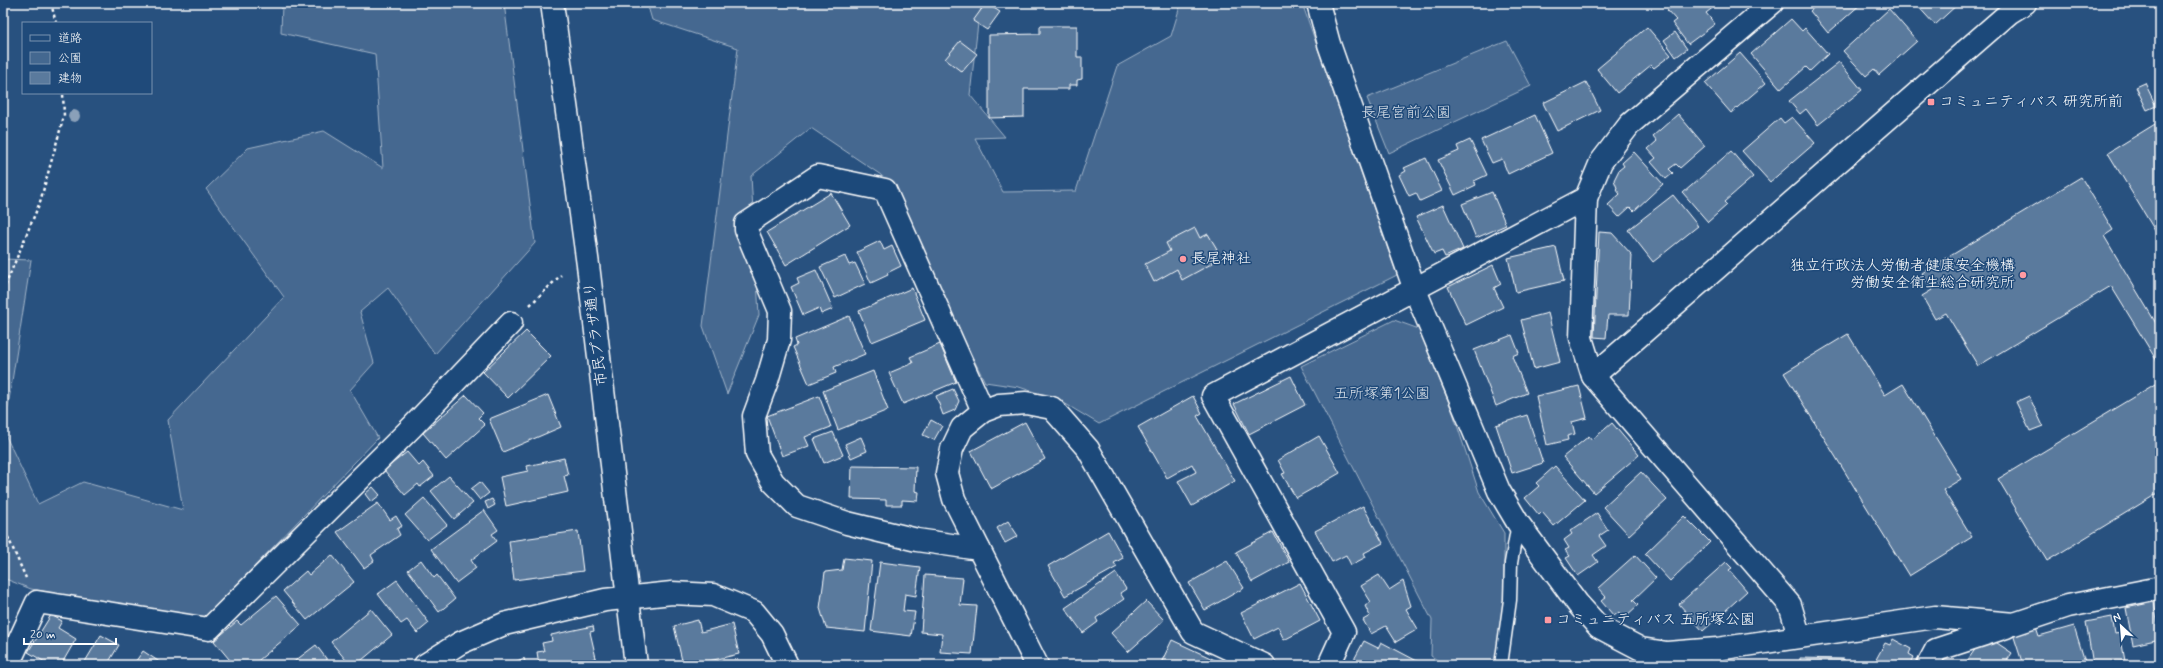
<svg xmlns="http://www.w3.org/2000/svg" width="2163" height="668" font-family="Mynerve,'Klee One',sans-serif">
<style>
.green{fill:#446890;stroke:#a2b4c8}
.building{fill:#5a7a9d;stroke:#fff}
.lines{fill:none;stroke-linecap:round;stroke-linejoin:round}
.lane-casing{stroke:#fff;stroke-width:15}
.street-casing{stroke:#fff;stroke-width:25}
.secondary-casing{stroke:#fff;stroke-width:25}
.path{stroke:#fff;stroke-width:2.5;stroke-dasharray:3 3;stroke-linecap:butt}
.lane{stroke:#1f4a7a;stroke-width:12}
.street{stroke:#1f4a7a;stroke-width:22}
.secondary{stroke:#1f4a7a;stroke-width:22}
.tree{fill:#8aa0b9}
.poi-dot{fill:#ff9aa2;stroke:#1f4a7a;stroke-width:1.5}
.labels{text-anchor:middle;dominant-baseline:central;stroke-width:3;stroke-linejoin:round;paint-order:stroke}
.poi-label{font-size:15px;fill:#fff;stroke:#1f4a7a;text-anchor:start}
.park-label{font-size:15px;fill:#dae1e9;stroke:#1f4a7a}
.street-label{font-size:15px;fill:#fff;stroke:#1f4a7a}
</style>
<rect width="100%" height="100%" fill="#28517f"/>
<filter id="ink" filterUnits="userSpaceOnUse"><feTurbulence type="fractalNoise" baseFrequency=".025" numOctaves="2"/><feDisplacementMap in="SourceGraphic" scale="8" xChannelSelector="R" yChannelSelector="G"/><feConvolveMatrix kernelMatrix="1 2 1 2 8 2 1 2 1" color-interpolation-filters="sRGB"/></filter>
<g filter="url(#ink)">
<!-- green -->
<g class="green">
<polygon points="282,3 504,3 535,243 435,354 388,288 360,312 374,363 350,390 378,438 203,620 31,589 3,578 3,259 31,260 4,432 38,504 83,482 183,510 168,420 284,297 206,189 248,148 324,131 383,168 375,54 281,33"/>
<polygon points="647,3 983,3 979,14 970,95 1005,137 975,138 1003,192 1076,191 1117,66 1171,36 1181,3 1302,3 1397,275 1099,424 1059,400 1019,387 985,382 881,175 811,128 751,176 759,315 727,394 703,326 738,48 652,20"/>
<polygon points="1507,41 1531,86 1389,153 1367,98"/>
<polygon points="1394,320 1419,329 1453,413 1479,492 1504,533 1504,610 1495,665 1445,665 1431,656 1432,620 1301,366"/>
</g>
<!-- building -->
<g class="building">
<polygon points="986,3 1000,12 987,30 973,21"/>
<polygon points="1676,3 1719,3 1706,13 1715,24 1688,44 1672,23 1676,20 1667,10"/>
<polygon points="1819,3 1862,3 1828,33 1810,11"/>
<polygon points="1915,3 1959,3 1935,25"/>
<polygon points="1889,9 1917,41 1879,75 1874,69 1866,76 1843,51"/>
<polygon points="1791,19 1802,31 1805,28 1828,54 1810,71 1806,67 1781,89 1751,54"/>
<polygon points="1040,26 1077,26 1077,57 1082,57 1082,79 1077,80 1077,85 1069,85 1069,89 1024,89 1024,117 989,118 989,35 1040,34"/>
<polygon points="1647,27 1671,55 1654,68 1651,65 1617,93 1597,69"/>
<polygon points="1675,32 1687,49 1676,57 1664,40"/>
<polygon points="960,41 977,54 962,72 945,59"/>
<polygon points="1740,53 1766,83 1731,113 1705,83"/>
<polygon points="1839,62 1862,90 1818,125 1806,109 1800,114 1789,101"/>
<polygon points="1586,82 1600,110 1557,131 1543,103"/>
<polygon points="2145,83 2156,106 2147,110 2136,87"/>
<polygon points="1678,114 1705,146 1680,168 1676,164 1669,169 1673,173 1666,179 1651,162 1656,158 1648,149 1657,141 1653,136"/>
<polygon points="1535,115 1552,153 1508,174 1502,159 1492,163 1481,140"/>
<polygon points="1792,117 1815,143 1770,182 1742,151 1780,118 1784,123"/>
<polygon points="2160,121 2160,239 2108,153"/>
<polygon points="1470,140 1487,175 1474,181 1476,185 1455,195 1438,160 1459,151 1457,146"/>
<polygon points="1731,151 1753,177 1724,202 1727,205 1708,222 1683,193"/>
<polygon points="1634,152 1663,184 1634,211 1630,207 1619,217 1608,205 1620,194 1616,189 1617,188 1614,180 1619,170 1624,166 1622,163"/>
<polygon points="1426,158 1442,191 1420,201 1416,193 1409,196 1399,175 1406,171 1404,168"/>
<polygon points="2081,177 2113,230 2104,236 2160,330 2160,366 2111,286 1978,366 1946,313 1935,319 1922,296 1932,290 1922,273"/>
<polygon points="1492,192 1506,225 1476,238 1462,204"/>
<polygon points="831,193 850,225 786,265 767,232"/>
<polygon points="1673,195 1698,226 1653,262 1628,230"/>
<polygon points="1443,205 1463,249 1445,257 1442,251 1434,254 1416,217"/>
<polygon points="1195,228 1200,238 1208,234 1217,249 1208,254 1213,263 1182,280 1177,269 1154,282 1145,264 1170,251 1166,243"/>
<polygon points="1599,232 1612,233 1632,255 1629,315 1608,315 1606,338 1594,337"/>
<polygon points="880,241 884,250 892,246 901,266 887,273 888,275 871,283 857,252"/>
<polygon points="1556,247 1564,281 1516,292 1508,258"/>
<polygon points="845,256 849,265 855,263 865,284 835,298 820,267"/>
<polygon points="1493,265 1501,284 1494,288 1503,307 1466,325 1448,287"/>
<polygon points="816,270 833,309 821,314 819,308 803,315 791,287 799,283 797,278"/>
<polygon points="912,288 925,320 872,342 859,311"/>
<polygon points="1548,313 1560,362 1534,369 1521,320"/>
<polygon points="849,316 865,354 834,367 836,373 809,384 793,347 797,345 795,339"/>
<polygon points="526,331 551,356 508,398 483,372"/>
<polygon points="1848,334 1885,395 1903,384 1961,479 1943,490 1972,537 1909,576 1784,373"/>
<polygon points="1512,335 1519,353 1512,356 1527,393 1496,406 1474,350"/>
<polygon points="940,344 956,382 903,404 889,373 913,363 910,357"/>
<polygon points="873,371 888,410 838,430 823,391"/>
<polygon points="1291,376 1305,405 1249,434 1234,404"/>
<polygon points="2160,381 2160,492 2047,561 1998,479"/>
<polygon points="1579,386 1587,418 1572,422 1575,434 1567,436 1568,440 1547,445 1536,396"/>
<polygon points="953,389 959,401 955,410 943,415 936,396"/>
<polygon points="466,395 483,413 478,418 485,425 446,460 423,433"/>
<polygon points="548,395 561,427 503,452 489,419"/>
<polygon points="819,396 831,427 805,437 809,446 782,456 767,416"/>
<polygon points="1193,396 1202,413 1197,416 1235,481 1192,506 1178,481 1196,472 1192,464 1167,478 1138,427"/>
<polygon points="2029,396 2043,426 2030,431 2016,402"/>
<polygon points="1527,415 1543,463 1512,473 1496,425"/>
<polygon points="931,420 942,426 934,440 923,435"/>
<polygon points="1025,422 1045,459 991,489 971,451"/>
<polygon points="1612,423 1639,455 1594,493 1563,457 1589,436 1592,440"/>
<polygon points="833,432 843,455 824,463 814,439"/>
<polygon points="1319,436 1340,473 1296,498 1282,474 1285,473 1278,460"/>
<polygon points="861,437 867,451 851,458 845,444"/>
<polygon points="407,452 419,466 423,462 434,476 420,487 418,484 405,495 384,470"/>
<polygon points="564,458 568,475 564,476 568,492 506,506 500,477 528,471 527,466"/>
<polygon points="852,466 916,467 915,491 919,492 918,501 902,500 902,505 886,505 886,500 851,499"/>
<polygon points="1555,466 1585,500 1554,526 1542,512 1539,515 1525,498 1539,486 1536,483"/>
<polygon points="1641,472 1667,500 1629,535 1603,507"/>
<polygon points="449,476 473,503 454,519 431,491"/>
<polygon points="480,482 489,493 480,500 471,489"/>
<polygon points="373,487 380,495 371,502 365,494"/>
<polygon points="424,498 447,525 427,540 405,515"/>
<polygon points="492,499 495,505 488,509 485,502"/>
<polygon points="378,503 390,520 396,516 402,526 397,529 400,535 371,555 374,561 364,568 337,532"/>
<polygon points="1363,506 1383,543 1364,553 1366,557 1351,565 1346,555 1332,562 1315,531"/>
<polygon points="484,510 498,530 492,534 497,541 471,560 476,568 456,583 431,549"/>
<polygon points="1597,513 1608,530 1599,536 1606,546 1593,555 1598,562 1578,576 1566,558 1570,556 1565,550 1569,548 1564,540 1572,534 1570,531"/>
<polygon points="1684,516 1710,542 1670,581 1645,554"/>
<polygon points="1008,521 1018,536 1005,543 997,528"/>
<polygon points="578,531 583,571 514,580 509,541"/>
<polygon points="1108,531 1123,558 1114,563 1117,567 1065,596 1048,566"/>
<polygon points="1273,532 1289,562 1252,582 1236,552"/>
<polygon points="332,555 354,582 307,620 283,591 306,571 309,575"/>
<polygon points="1635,555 1656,578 1633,600 1638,605 1624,618 1619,612 1614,616 1601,601 1606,597 1598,588"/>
<polygon points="844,558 872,561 865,632 826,628 820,608 825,572 842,570"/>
<polygon points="421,560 434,578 437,575 455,599 439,612 408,570"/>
<polygon points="1227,561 1244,588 1205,610 1189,583"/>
<polygon points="880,562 920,567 916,596 905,594 903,611 915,612 911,636 871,631"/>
<polygon points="1726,562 1732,568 1729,570 1747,591 1703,631 1679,604"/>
<polygon points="1116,573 1126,589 1120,593 1124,599 1096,618 1098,622 1083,633 1065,608"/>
<polygon points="925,575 963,578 960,605 977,606 972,654 940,652 942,634 921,632"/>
<polygon points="1379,575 1389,590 1403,581 1411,606 1406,609 1418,629 1396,642 1386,626 1371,634 1363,620 1370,616 1365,606 1371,602 1361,586"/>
<polygon points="397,580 429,623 417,633 407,620 401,624 378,594"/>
<polygon points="1300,583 1320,621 1284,640 1278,627 1254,639 1241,613"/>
<polygon points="276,596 301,625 253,665 234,665 214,641 237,621 241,625"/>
<polygon points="1146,601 1164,620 1128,652 1111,633"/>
<polygon points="2154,602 2160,639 2133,645 2126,608"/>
<polygon points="371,609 392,635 356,665 350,665 331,642"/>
<polygon points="51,615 62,621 58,628 76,639 61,665 50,665 28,652"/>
<polygon points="2112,617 2115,634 2120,633 2125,661 2093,665 2086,622"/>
<polygon points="698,620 701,632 732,624 739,654 692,665 683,665 674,626"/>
<polygon points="593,626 594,631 590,632 596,658 592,659 594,665 539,665 537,652 544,651 542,643 552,641 551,635"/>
<polygon points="2074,626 2086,665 2023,665 2013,634 2036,627 2039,636"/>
<polygon points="101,635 119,645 107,665 83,665"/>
<polygon points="1985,635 2012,653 2004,665 1974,665 1967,661"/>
<polygon points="1893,639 1911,649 1909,654 1914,657 1910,665 1873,665 1885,643 1890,645"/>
<polygon points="1172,640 1217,661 1215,665 1160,665"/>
<polygon points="1364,641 1378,648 1381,642 1417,661 1415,665 1351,665"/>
<polygon points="316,645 331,665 292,665 291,664"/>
<polygon points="143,651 164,665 133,665"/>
<polygon points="524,658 526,665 508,665"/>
<polygon points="1800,658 1844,659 1844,665 1800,665"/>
</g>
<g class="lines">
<defs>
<g id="lane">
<polyline points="1717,649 1717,665"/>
<polyline points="1501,665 1510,600 1511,563 1518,523"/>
</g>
<g id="street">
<polyline points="1318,3 1329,44 1415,290 1499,491 1518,523 1578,604 1599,627 1641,649 1667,653 1717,649 1935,617 2014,624 2068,606 2160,588"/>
<polyline points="1772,3 1630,124 1601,162 1586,198 1581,338 1593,376 1790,605 1799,635"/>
<polyline points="1593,376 2009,13 2025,3"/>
<polyline points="979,549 917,540 847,523 797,506 773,482 757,454 754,416 767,381 779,340 780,311 746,230 746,224 818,176 885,190 983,411"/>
<polyline points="8,665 37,602 209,629 412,427 511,323"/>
<polyline points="425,665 460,643 504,624 605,600 672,593 713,595 754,612 772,634 787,665"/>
<polyline points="1037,665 954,499 947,473 952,449 962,428 983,411 999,405 1026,403 1052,408 1088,449 1193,632 1264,665"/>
<polyline points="1329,665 1344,632 1213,396 1586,198"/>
<polyline points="1928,665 1936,650 2006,627"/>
</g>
<polyline id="secondary" points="552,3 588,265 636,665"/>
</defs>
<!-- lane casing -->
<use href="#lane" class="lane-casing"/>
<!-- street casing -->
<use href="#street" class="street-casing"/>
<!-- secondary casing -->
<use href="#secondary" class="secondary-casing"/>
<!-- path -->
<g class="path">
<polyline points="51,3 56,23"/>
<polyline points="3,291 40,202 64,116 63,93"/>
<polyline points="530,305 561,275"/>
<polyline points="3,526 26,578"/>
</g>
<!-- lane -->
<use href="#lane" class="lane"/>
<!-- street -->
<use href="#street" class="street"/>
<!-- secondary -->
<use href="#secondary" class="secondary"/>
</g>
<!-- trees -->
<circle class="tree" cx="74" cy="116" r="6"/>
</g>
<!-- markers -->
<g class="poi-dot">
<rect x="1927" y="98" width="8" height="8" rx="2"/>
<circle cx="1183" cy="259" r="4"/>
<circle cx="2023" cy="275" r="4"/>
<rect x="1544" y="616" width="8" height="8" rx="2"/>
</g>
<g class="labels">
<!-- poi labels -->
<g class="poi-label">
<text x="1939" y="102">コミュニティバス 研究所前</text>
<text x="1191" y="259">長尾神社</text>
<text x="2015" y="266" text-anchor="end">独立行政法人労働者健康安全機構<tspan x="2015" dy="17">労働安全衛生総合研究所</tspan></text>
<text x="1556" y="620">コミュニティバス 五所塚公園</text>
</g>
<!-- park labels -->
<g class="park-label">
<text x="1406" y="113">長尾宮前公園</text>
<text x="1382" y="394">五所塚第1公園</text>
</g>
<!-- street labels -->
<g class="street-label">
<text transform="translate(596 334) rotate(-97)">市民プラザ通り</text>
</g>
</g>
<!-- margin -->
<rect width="2163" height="668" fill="none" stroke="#1f4a7a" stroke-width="16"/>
<rect x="8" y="8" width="2147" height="652" fill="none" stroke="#fff" stroke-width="1.5" filter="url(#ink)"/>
<!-- legend -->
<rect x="22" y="22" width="130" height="72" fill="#1f4a7a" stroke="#7992af"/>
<rect x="30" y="35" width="20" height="6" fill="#1f4a7a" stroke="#7992af"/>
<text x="58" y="42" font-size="12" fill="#ffffff">道路</text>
<rect x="30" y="52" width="20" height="12" fill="#446890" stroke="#7992af"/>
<text x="58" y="62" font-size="12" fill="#ffffff">公園</text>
<rect x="30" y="72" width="20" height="12" fill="#5a7a9d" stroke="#7992af"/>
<text x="58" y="82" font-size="12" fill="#ffffff">建物</text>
<!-- north arrow -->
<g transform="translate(2121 626) rotate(334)" stroke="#1f4a7a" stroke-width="3" paint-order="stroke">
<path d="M0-3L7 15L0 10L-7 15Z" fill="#ffffff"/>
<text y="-6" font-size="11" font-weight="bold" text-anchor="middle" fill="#ffffff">N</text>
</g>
<!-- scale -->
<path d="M24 638v6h92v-6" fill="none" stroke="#ffffff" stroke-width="2"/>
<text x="30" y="638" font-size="12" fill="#ffffff" stroke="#1f4a7a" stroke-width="3" paint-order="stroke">20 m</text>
</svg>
